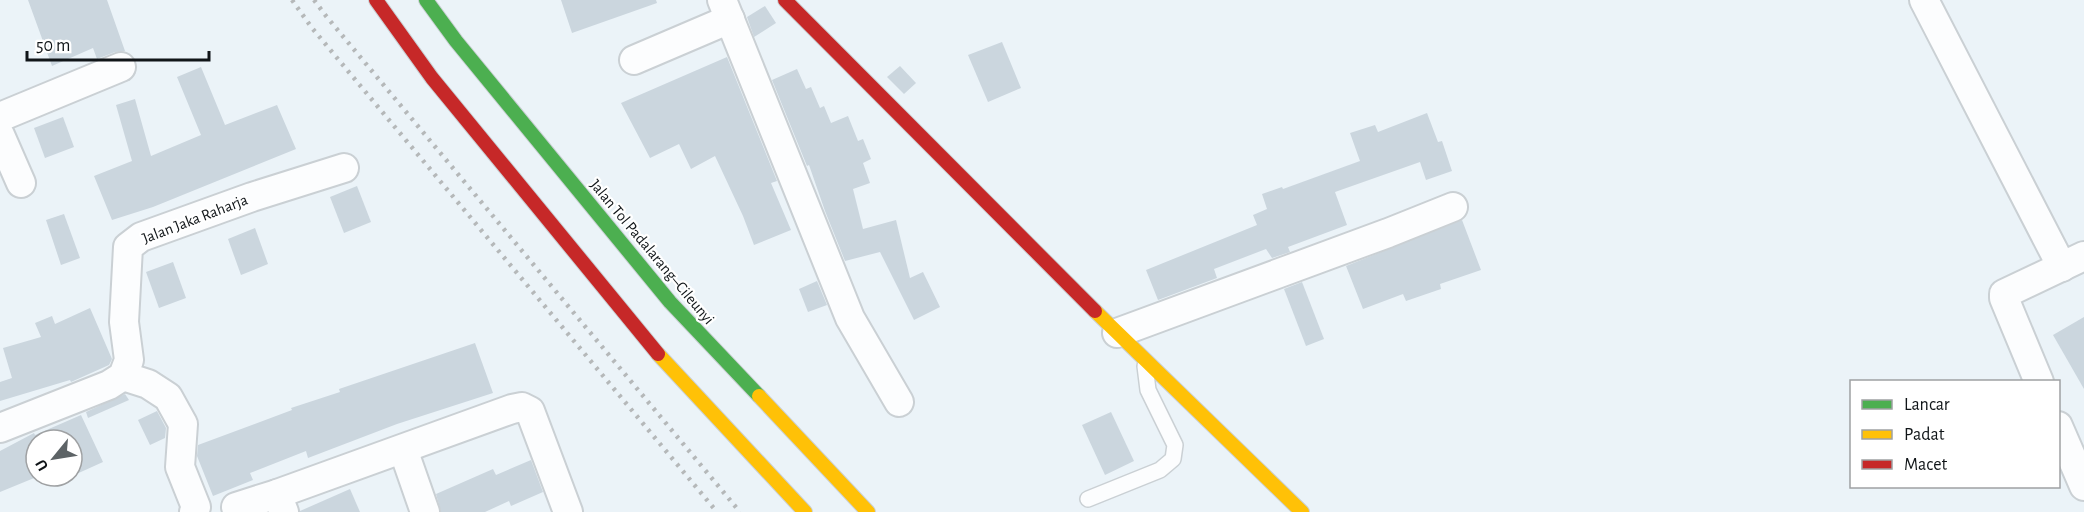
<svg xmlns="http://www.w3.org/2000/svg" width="2084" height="512" font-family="'Alegreya Sans',sans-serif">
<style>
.building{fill:#cbd6de}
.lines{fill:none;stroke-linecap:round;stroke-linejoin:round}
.lane-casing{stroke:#cad0d4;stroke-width:18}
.street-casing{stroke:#cad0d4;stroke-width:32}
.fast-casing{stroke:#cad0d4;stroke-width:16}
.slow-casing{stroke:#cad0d4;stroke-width:16}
.jam-casing{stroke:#cad0d4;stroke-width:16}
.lane{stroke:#fcfdfe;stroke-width:15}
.street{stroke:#fcfdfe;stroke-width:28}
.fast{stroke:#4caf50;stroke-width:14}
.slow{stroke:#ffc107;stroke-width:14}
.jam{stroke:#c62828;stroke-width:14}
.rail{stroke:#b5b8b9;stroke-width:4.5;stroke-dasharray:3 6;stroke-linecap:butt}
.labels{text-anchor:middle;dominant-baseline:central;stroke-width:4.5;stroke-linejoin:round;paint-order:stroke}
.street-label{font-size:16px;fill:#101518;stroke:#fff}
</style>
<rect width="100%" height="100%" fill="#ebf3f8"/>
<!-- building -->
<g class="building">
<polygon points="28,0 107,0 125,51 115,52 97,59 93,48 52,66"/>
<polygon points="561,0 656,0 657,3 572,33"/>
<polygon points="765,6 776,23 754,37 747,17"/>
<polygon points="1002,42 1021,88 988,102 968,55"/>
<polygon points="727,57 777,181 771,183 791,230 754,245 743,216 715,156 691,169 679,144 650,158 621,103"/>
<polygon points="900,66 916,83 904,94 887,77"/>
<polygon points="201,67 225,125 277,105 296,149 153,207 112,220 94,176 132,161 116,105 135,99 151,156 201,135 177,77"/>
<polygon points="797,69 806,89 811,87 820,108 824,106 831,123 848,116 858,141 863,139 871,159 863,163 870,183 853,189 863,229 896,220 910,278 923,272 940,307 914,320 880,252 845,261 825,211 809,165 807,166 772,80"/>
<polygon points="1427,113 1438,142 1442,141 1452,171 1426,180 1420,162 1335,192 1347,225 1288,247 1290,252 1272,258 1266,249 1214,269 1217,278 1158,300 1146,270 1257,225 1253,215 1267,209 1262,194 1282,187 1283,189 1360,161 1350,133 1375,125 1378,132"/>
<polygon points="63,117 74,147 45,158 34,128"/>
<polygon points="357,186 371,222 344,233 330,197"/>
<polygon points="64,214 80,258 61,265 46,220"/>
<polygon points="1462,220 1481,270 1440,284 1441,289 1406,301 1403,294 1363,309 1346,266"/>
<polygon points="255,228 268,264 241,275 228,239"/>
<polygon points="173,262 186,298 159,308 146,272"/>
<polygon points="817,281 827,305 808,312 799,289"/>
<polygon points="1302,282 1324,339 1306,346 1284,289"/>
<polygon points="90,308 112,359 109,365 71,382 70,380 0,401 0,382 12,378 3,348 41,337 35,323 52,316 55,324"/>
<polygon points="2084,317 2084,389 2053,335"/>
<polygon points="475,343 493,393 397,424 308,458 306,451 250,473 253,480 213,496 197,456 198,445 292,410 291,408 340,392 339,389"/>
<polygon points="125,394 129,400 88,418 86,412"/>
<polygon points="157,411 166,428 165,438 150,445 138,420"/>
<polygon points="1111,412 1134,461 1105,475 1082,425"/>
<polygon points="81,415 103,462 72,476 72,440 36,440 36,476 39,476 0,492 0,451 34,433 35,435"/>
<polygon points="531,460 543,492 511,506 509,501 485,512 441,512 436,494 493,469 496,475"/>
<polygon points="350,489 360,512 300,512 300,511"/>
</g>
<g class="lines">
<defs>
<polyline id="lane" points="1088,499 1160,470 1173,459 1175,445 1148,390 1145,366"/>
<g id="street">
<polyline points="722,0 850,318 899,402"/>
<polyline points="1924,0 2062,267"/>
<polyline points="634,60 730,19"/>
<polyline points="0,117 121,67"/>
<polyline points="0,135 21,183"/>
<polyline points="1117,333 1388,233 1453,207"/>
<polyline points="123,376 148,384 168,397 183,424 180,467 196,507 194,512"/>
<polyline points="2039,382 2004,298 2004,294 2084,256"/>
<polyline points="2058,426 2084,486"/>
<polyline points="0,428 109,385 123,376 129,360 124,322 128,247 141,237 252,197 344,168"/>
<polyline points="403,449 425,512"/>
<polyline points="236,507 277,494"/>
<polyline points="284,512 277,494 512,409 522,407 530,411 568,512"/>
</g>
<polyline id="fast" points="426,0 456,41 670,302 759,396"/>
<g id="slow">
<polyline points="1095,311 1302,512"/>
<polyline points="658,354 805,512"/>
<polyline points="759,396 868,512"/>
</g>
<g id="jam">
<polyline points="376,0 432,78 658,354"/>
<polyline points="785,0 1095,311"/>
</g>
</defs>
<!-- lane casing -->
<use href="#lane" class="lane-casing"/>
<!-- street casing -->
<use href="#street" class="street-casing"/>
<!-- fast casing -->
<use href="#fast" class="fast-casing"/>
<!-- slow casing -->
<use href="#slow" class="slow-casing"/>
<!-- jam casing -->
<use href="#jam" class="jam-casing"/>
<!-- lane -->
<use href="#lane" class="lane"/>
<!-- street -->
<use href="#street" class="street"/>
<!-- fast -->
<use href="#fast" class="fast"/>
<!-- slow -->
<use href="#slow" class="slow"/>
<!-- jam -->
<use href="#jam" class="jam"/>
<!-- rail -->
<g class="rail">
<polyline points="292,0 312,28 717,512"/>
<polyline points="314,0 326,16 740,512"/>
</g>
</g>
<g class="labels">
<!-- street labels -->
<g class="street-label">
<text transform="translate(195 219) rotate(-21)">Jalan Jaka Raharja</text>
<text transform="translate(652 252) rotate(50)">Jalan Tol Padalarang–Cileunyi</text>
</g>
</g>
<!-- legend -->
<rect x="1850" y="380" width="210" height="108" fill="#ffffff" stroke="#9fa1a3" stroke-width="1.5"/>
<rect x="1862" y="400" width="30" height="9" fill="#4caf50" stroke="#9fa1a3" stroke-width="1.5"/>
<text x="1904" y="410" font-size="18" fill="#101518">Lancar</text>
<rect x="1862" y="430" width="30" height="9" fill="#ffc107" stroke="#9fa1a3" stroke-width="1.5"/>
<text x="1904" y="440" font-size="18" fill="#101518">Padat</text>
<rect x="1862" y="460" width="30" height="9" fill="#c62828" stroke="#9fa1a3" stroke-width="1.5"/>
<text x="1904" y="470" font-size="18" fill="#101518">Macet</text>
<!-- north arrow -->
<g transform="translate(54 458) rotate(240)"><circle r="28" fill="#ffffff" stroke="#9fa1a3" stroke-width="1.5"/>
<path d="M0-4.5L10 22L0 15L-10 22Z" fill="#5d6366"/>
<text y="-9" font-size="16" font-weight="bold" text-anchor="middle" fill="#101518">U</text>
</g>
<!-- scale -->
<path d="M27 51v9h182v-9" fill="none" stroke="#101518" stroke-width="3"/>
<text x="36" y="51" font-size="18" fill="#101518" stroke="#ffffff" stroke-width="4.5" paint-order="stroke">50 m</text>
</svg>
